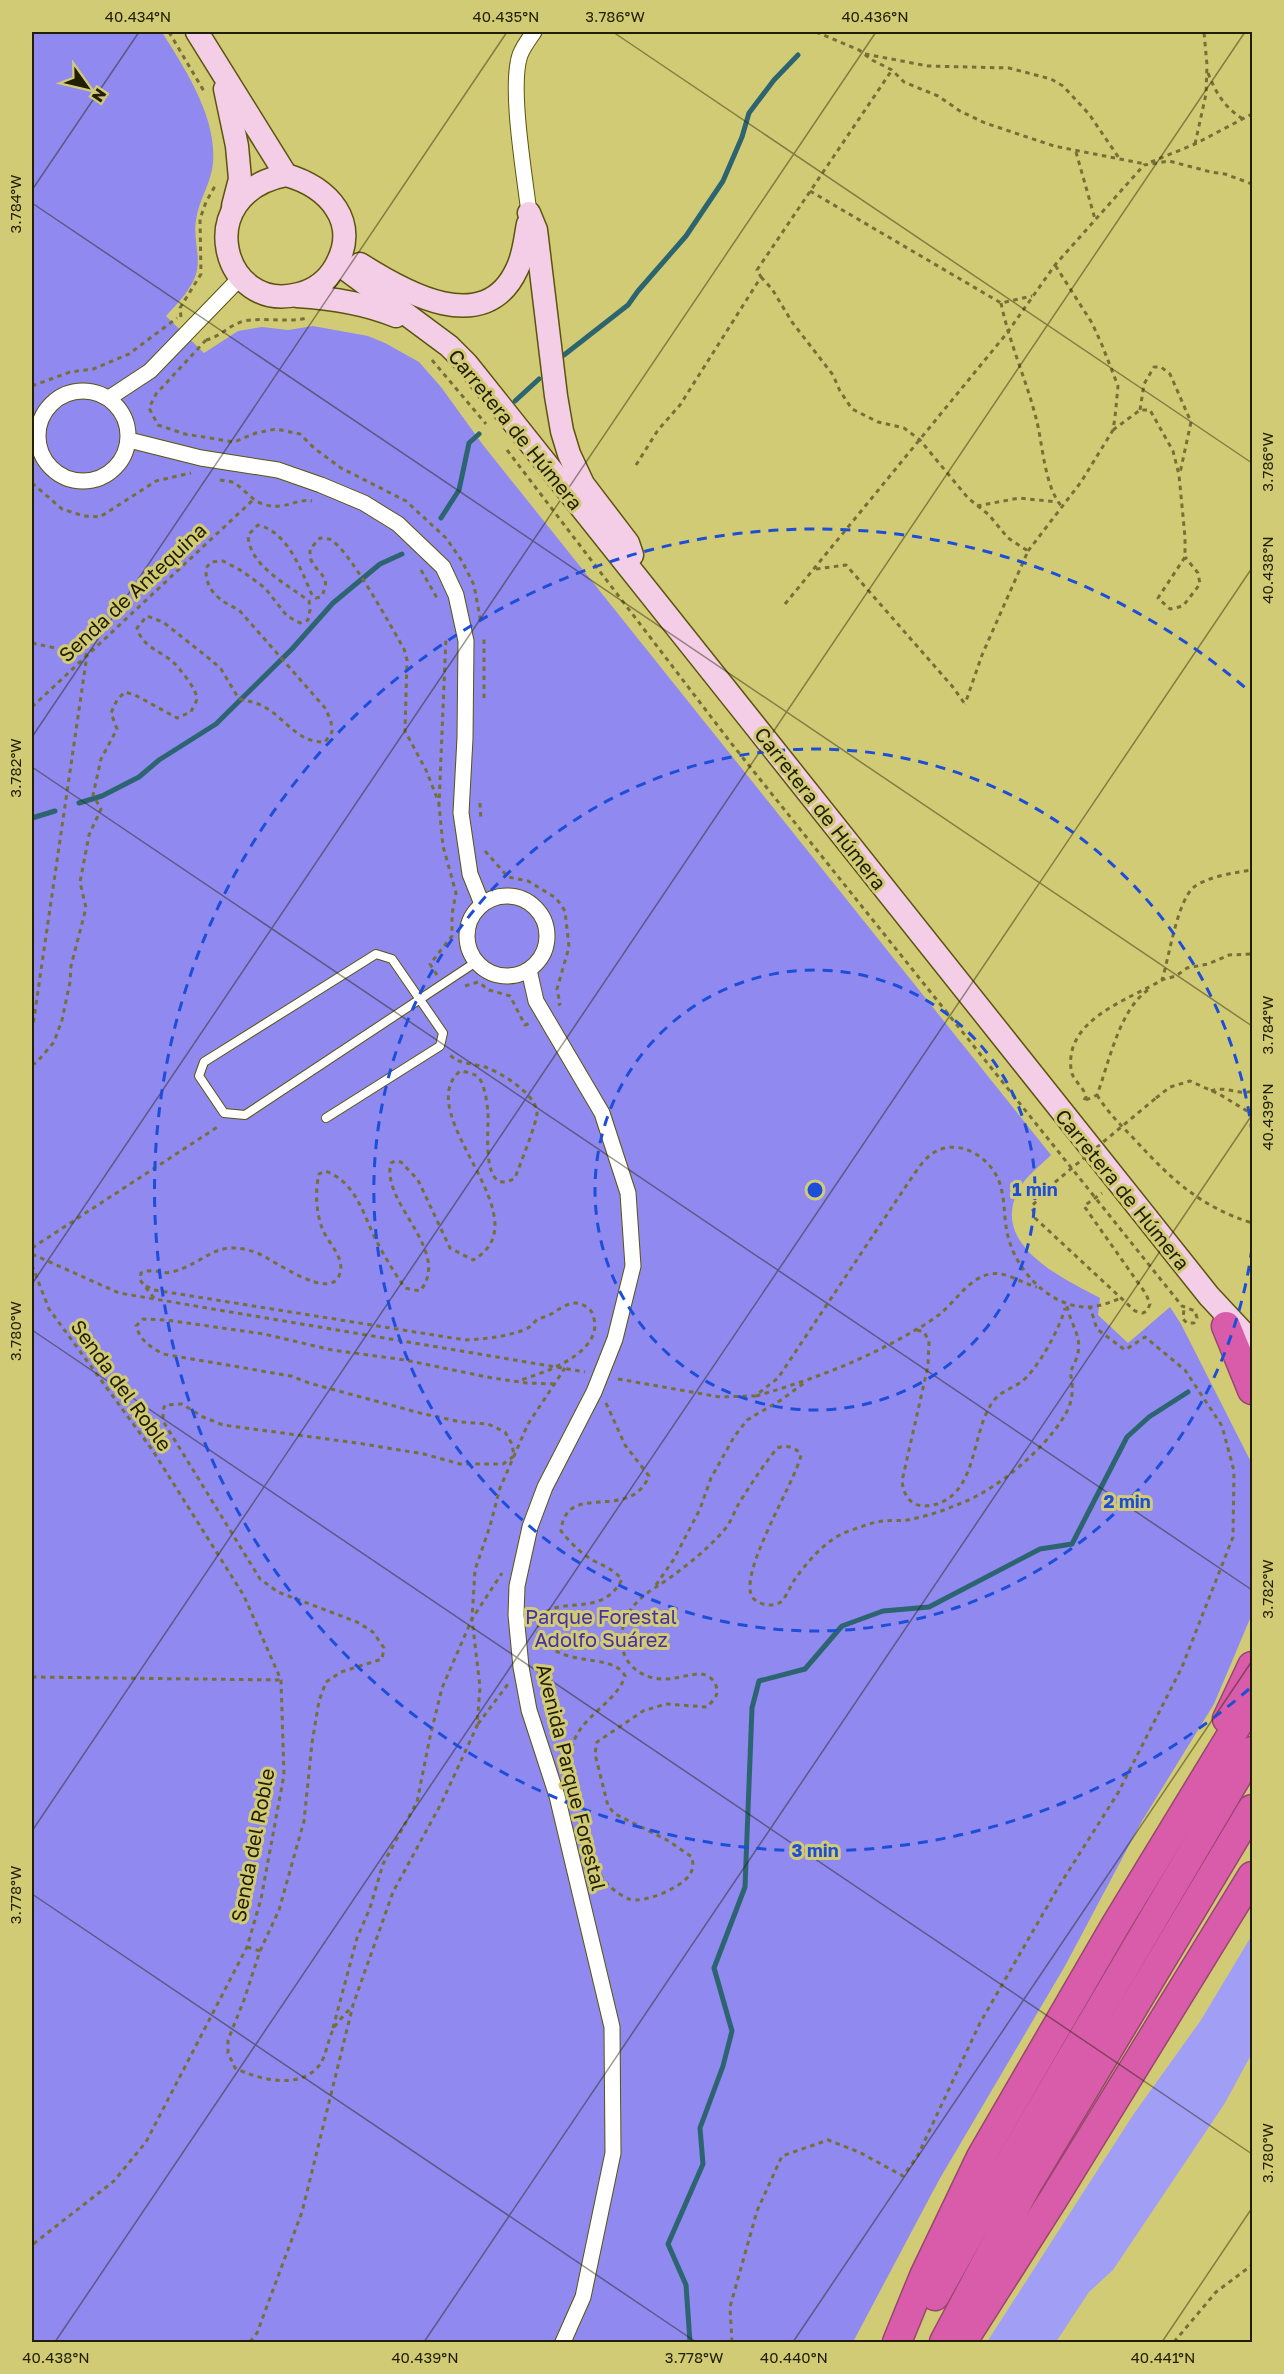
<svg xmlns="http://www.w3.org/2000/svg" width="1284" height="2374" font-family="'Golos Text',sans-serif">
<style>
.green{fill:#a19ef6}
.forest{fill:#8f89f0}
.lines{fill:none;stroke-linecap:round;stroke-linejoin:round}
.stream{stroke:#2c6570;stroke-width:5}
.lane-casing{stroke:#5a540e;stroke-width:10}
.street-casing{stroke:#5a540e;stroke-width:17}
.secondary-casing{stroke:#5a540e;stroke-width:25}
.highway-casing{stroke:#98466e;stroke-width:31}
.path{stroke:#767038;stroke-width:3;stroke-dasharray:4.5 4.5;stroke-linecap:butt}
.lane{stroke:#fff;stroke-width:8}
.street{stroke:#fff;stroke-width:15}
.secondary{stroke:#f3cee6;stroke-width:22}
.highway{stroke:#d85caa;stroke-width:28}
.path-bridge{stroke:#767038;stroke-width:3;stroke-dasharray:4.5 4.5;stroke-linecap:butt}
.ticks{fill:none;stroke:#221e00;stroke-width:1.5;stroke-opacity:0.45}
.ring{fill:none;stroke:#1d4ed8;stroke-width:3;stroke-dasharray:10 8}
.labels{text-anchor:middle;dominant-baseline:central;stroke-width:6;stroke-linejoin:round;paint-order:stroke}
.street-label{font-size:20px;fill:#221e00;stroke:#d2cb76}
.park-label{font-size:20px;fill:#4730a7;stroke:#d2cb76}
.centre{fill:#1d4ed8;stroke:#d2cb76;stroke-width:3}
.ring-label{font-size:18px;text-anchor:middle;font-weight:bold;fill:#1d4ed8;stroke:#d2cb76;stroke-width:6;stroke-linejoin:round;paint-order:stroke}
.neatline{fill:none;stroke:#221e00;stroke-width:2}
.ticks-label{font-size:15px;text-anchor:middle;fill:#221e00}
</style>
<rect width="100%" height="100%" fill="#d2cb76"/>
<!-- green -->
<polygon class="green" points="1252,1935 1252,2053 1225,2103 1113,2270 1089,2292 1056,2342 987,2342 1133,2115 1201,2020"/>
<!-- forest -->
<path class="forest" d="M32,32H162C185,69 217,117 213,163C211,184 199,199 196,220C193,237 200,254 197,270C194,287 177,304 166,316L204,353L238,331L262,327L288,330L313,326L368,336L385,343L419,362L441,387L483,445L1051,1155C1041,1165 1026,1176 1019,1189C989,1244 1060,1277 1100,1298L1098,1315L1128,1343L1170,1307L1181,1324L1252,1464V1614L1214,1704L1142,1821L1065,1966L939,2180L853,2342H32Z"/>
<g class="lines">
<!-- stream -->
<g class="stream">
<polyline points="564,355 628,305 638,291 686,236 723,181 742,137 749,113 774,80 798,55"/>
<polyline points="515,401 539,379"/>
<polyline points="441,518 459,490 469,443 479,434"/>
<polyline points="79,803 102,796 139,777 159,760 216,724 292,649 333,603 380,564 402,554"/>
<polyline points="32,818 55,811"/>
<polyline points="690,2342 686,2285 668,2244 703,2164 700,2128 723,2066 732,2031 714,1968 745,1887 752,1708 759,1681 805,1669 842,1626 883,1611 929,1607 1040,1549 1072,1544 1127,1437 1149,1417 1188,1392"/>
</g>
<defs>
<polyline id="lane" points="326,1118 440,1046 443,1033 392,959 376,954 204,1062 199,1076 224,1113 245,1115 476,962"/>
<g id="street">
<path d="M529,213C525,177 509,87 520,55C523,47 529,39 534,32"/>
<circle cx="83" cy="436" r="45"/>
<polyline points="109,398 150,371 241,277"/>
<polyline points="129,440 201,458 278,470 321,485 364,503 398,524 443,567 456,595 466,641 465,738 461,813 470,874 482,904"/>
<circle cx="507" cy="936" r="40"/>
<polyline points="529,970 536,1001 602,1113 628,1193 633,1266 615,1339 594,1392 545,1487 530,1527 517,1586 516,1615 521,1667 529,1710 557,1796 612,2027 613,2153 583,2297 563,2342"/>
</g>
<g id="secondary">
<polyline points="197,32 286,175"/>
<polyline points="225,89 237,146 240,179 233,206"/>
<path d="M286,175C329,187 361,223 335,267C327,281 314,290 299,294C223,315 189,194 286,175Z"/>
<polyline points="529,213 536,230 556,396 562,431 569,454 583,484 628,543 632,555"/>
<polyline points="339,260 348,271 449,346 467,364 1209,1296 1252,1342"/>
<path d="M360,264C404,292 485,339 517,269C524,255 525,239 528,224"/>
<path d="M297,296C331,298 364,303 396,316"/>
</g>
<g id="highway">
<polyline points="1226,1326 1252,1390"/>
<polyline points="1227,1719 1252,1666"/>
<polyline points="935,2296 1003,2174 1252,1751"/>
<polyline points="965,2338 1054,2198 1252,1876"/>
<polyline points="897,2342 924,2276 981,2157 1115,1926 1252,1701"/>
<polyline points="944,2342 1027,2185 1252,1809"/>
</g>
</defs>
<!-- lane casing -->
<use href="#lane" class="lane-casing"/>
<!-- street casing -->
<use href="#street" class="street-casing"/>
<!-- secondary casing -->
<use href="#secondary" class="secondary-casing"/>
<!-- highway casing -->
<use href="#highway" class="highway-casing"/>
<!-- path -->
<g class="path">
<polyline points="169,32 205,93"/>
<polyline points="816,32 859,50 872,60 892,70 904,82 938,96 960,111 985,123 1054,146 1145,164"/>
<polyline points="865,54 928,66 1009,68 1051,79 1063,86 1089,114 1119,158"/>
<path d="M1208,73C1216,93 1224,107 1243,119"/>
<polyline points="1195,144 1206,94 1207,65 1204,32"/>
<polyline points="1076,152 1095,219"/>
<polyline points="1151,162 1195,144 1252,114"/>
<polyline points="810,191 1001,303 1032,296"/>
<polyline points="761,277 772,289 792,322 833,375 840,391 852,409 878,422 904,428 920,440 968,498 989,515 1008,538 1028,551 982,655 965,704"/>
<path d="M1001,303C1009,342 1026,379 1036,418C1043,444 1044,486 1062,507"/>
<polyline points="181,317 180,308 201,274 200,219 206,202 215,186"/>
<polyline points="206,340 156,394 149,408 158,425 185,434 234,442 256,433 276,429 300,434 314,448 341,468 406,501 446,538 462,561 474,585 481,623"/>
<path d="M206,340C220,337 229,325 244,321C265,317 286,323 307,318"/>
<polyline points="432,360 486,424"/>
<polyline points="32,386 70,372 93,369 129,354 177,318"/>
<polyline points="1140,410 1144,384 1154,367 1161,367 1170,374 1191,422 1180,473"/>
<polyline points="1113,430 1140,410 1150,410 1173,451 1179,475 1185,537 1185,557 1158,598 1170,609 1183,606 1200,584 1198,573 1185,557"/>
<polyline points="507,450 731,743 1182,1306 1195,1311 1197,1318 1194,1323 1187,1323 1183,1319 1184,1309"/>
<polyline points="636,465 658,430 680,405 761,277 757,270 892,70"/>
<path d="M220,480C225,481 231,481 234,483C245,489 252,502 266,505C287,510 296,498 312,501"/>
<polyline points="32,483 62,509 84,516 100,517 156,481 191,473"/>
<polyline points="977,506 1019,498 1057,502"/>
<polyline points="1028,551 1081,482 1113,430 1115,417 1118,386 1102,345 1092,323 1055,265"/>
<polyline points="816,569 846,565 952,686 965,704"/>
<polyline points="421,570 437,598"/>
<polyline points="785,604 1007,333 1055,265 1144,165 1169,161 1211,172 1225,174 1252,184"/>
<polyline points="32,643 87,655 32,1032"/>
<polyline points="484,698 484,639"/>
<polyline points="32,707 254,499"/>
<polyline points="480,803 481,821"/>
<polyline points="485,851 508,877 528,881 556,898 565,911 569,947 557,989 560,1004 558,1005"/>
<polyline points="437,975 430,964 452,936 452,914 456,893 443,846 439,805 446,637"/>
<polyline points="1161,980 1176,976 1187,968 1208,964 1229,955 1252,954"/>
<polyline points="465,986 478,982 489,990 510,996 525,1025 530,1023"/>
<path d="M32,1065L37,1062L54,1042L62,1020L70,982L71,966L86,908L80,882L89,835L101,809L93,795L101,759L117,729L111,713L117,700L125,692L135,695L177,718L191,712C192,709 196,703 197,699C197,690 181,670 174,663C160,650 143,648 137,628L147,616L163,622L211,660L221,669L239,699C249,701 258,703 266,708C287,720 298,743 325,742L332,732L331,722L326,709L239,610C220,601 205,591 206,568L211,562L223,561L242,571L265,588L287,616L300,623L308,620L310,610L309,601C287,584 249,566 248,535L258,525C288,532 301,570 312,595L316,598L321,597C333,576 318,575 311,560C310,556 310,553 310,549L320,538C320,538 329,539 329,539C347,545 393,630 404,649L407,660L405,731L426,770L439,803"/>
<path d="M1211,1091C1226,1085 1238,1096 1252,1091"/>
<path d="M1097,1095C1108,1113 1122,1126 1136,1141C1172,1180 1201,1207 1252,1223"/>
<polyline points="1156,1098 1170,1087 1190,1081 1219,1094 1252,1114"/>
<path d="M1084,1100L1086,1097C1084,1086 1072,1081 1071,1069C1065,1019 1128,1000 1162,980C1169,958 1177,901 1194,887C1206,877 1237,872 1252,870"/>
<path d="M1086,1100L1097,1095C1109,1063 1119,1010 1148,990"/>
<polyline points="1048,1188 1032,1206 1035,1218 1135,1311 1143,1313 1147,1311 1150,1304 1146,1294 1084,1206 1102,1193"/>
<polyline points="32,1248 219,1126"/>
<polyline points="32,1254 119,1293 585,1372"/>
<polyline points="32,1265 49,1309 153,1451 244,1596 281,1680 284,1775 261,1899 247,1947 146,2142 114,2181 32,2245"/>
<path d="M146,1286L154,1290L465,1340C485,1339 504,1337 524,1330C530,1328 533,1323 538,1319C542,1317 547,1317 551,1314C563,1307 574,1297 588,1308C593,1311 594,1318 595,1324C595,1357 542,1373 518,1381"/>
<path d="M154,1298L140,1280L141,1273C154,1267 161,1275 172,1272C207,1263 215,1237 257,1253C273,1259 332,1304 340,1273C345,1257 327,1242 322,1228C316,1212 315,1190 319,1174L325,1171C354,1181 362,1210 374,1236C383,1254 393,1271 405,1288L420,1291C453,1251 380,1203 391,1163L395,1161L401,1162L418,1180L450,1248L473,1260C546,1219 409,1115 460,1071C466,1072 473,1073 478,1077C485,1084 487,1103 488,1113C489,1130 480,1199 515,1178C519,1167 538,1120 537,1112C535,1093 499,1071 482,1066C468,1063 458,1064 448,1053"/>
<path d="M917,1330L924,1332L929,1341L928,1366L902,1481C903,1490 906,1499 915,1504C921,1507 930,1506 937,1504C978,1490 971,1434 992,1403C999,1392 1011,1389 1021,1382C1037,1371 1061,1326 1065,1308"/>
<path d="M618,1379L720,1397L755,1396L778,1378L908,1183C914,1175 920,1164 928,1157C953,1134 991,1155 1000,1184C1006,1203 1003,1224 1010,1243C1020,1275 1054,1309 1090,1307C1101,1306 1111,1302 1121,1298"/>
<path d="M756,1396C812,1380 867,1359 917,1329C925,1325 933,1319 940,1314C956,1301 969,1278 990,1274C1007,1271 1020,1283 1037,1287"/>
<path d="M606,1403L625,1445L649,1476C629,1524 566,1479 561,1531C570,1542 581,1554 594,1561C606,1567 611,1568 622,1579C603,1619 558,1595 542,1616C540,1620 539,1625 537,1630C555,1672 612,1650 625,1676C616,1704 578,1717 572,1748C567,1770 577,1790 582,1811C588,1833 589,1861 604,1880C609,1887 621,1896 629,1899C644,1904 683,1887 690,1874C694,1868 693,1863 692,1857L667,1840L615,1814L608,1806L595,1754L597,1742L643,1711L666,1704L707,1707C710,1704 714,1700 716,1696C720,1686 711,1674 700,1674C689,1674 677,1679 664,1679C634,1679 614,1654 624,1624C633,1598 650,1592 671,1577C690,1563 710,1547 725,1529C731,1522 734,1512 738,1505C750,1485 763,1466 777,1448C786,1445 795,1446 801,1455C795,1483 736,1576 753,1598C759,1605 774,1608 782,1601C786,1597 790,1587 793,1582C807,1562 826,1539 849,1531C861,1527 872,1522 884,1521C891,1520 899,1521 907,1520C924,1517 943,1511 959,1504C997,1490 1044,1450 1065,1415C1073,1402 1074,1386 1070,1372C1089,1339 1072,1333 1066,1302"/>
<polyline points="656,1585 674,1559 700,1509 711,1478 734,1437 747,1420 781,1400 804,1383"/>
<polyline points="32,1677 281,1680"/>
<polyline points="478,1724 508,1684"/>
<path d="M247,1947L260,1951L244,2000L228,2040V2053L235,2068C260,2080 302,2091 321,2063C326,2054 328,2041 332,2032C336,2022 346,2014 352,2006"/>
<path d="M260,1951L279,1910L304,1821L312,1743L319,1701L326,1682L341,1672L382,1659L384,1648L373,1632L357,1622L278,1592L260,1579L163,1421V1410L165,1405L182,1404L203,1417L223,1425L357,1443L424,1454L460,1464H503L514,1456L512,1444L505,1432L488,1424L461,1422L420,1413L309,1383L291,1376L163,1354C149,1346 141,1341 136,1326L143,1319L166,1320L264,1334L332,1350L405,1360L492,1378L527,1383L555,1384"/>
<polyline points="333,2028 357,1938 370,1908 383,1864 417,1802 430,1737 442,1688 472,1619 502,1573"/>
<polyline points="250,2342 257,2333 302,2212 353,2005 393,1892 442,1802 477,1726 480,1687 472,1619 475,1570 490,1526 500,1488 528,1424 565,1368"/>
<polyline points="732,2342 730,2307 757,2211 782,2156 828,2140 859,2152 903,2176 918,2155 980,2023 1059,1886 1118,1793 1182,1667 1233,1537 1234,1471 1222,1426 1185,1370 1145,1337 1125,1350 1097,1329 1090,1307"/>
<polyline points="1174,2342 1216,2292 1252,2265"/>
</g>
<!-- lane -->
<use href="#lane" class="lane"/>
<!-- street -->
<use href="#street" class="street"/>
<!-- secondary -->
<use href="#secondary" class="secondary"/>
<!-- highway -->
<use href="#highway" class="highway"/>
<!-- path-bridge -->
<polyline class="path-bridge" points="1048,1188 1156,1098"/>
</g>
<!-- ticks -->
<path class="ticks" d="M613,32L1252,463M32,190L139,32M32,203L1252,1026M32,737L507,32M32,767L1252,1590M32,1284L876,32M32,1330L1252,2154M32,1831L1245,32M32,1894L696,2342M55,2342L1252,568M424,2342L1252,1115M793,2342L1252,1661M1162,2342L1252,2208"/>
<!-- distance rings -->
<g class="ring">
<circle cx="815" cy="1190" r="220"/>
<path d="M1252 1248A441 441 0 1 1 1252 1132"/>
<path d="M1249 1689A661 661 0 1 1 1249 691"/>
</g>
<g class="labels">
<!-- street labels -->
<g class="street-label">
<text transform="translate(516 429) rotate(51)">Carretera de Húmera</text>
<text transform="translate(132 592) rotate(-43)">Senda de Antequina</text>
<text transform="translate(821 808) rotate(52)">Carretera de Húmera</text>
<text transform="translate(1123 1189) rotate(51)">Carretera de Húmera</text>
<text transform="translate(122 1385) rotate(54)">Senda del Roble</text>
<text transform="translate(572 1777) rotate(76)">Avenida Parque Forestal</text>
<text transform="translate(252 1845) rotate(-79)">Senda del Roble</text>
</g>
<!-- park labels -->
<g class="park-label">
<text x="601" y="1616">Parque Forestal<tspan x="601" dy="23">Adolfo Suárez</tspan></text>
</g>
</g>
<circle cx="815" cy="1190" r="9" class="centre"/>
<g class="ring-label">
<text x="1035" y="1196">1 min</text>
<text x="1127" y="1508">2 min</text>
<text x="815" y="1857">3 min</text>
</g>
<!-- border -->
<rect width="1284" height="2374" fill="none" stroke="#d2cb76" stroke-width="66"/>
<!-- north arrow -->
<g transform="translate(87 87) rotate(124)" stroke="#d2cb76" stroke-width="4.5" paint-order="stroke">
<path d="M0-4.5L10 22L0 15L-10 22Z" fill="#221e00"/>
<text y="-9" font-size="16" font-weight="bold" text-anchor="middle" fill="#221e00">N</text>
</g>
<rect x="33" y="33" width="1218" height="2308" class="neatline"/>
<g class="ticks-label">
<text x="138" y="22">40.434°N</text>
<text x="506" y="22">40.435°N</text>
<text x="615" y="22">3.786°W</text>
<text x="875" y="22">40.436°N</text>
<text transform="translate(16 204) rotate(-90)" y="5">3.784°W</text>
<text transform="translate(1268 462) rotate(-90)" y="5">3.786°W</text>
<text transform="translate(1268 570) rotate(-90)" y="5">40.438°N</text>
<text transform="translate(16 768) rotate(-90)" y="5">3.782°W</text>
<text transform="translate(1268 1025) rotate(-90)" y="5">3.784°W</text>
<text transform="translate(1268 1117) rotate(-90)" y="5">40.439°N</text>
<text transform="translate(16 1331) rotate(-90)" y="5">3.780°W</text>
<text transform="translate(1268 1589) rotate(-90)" y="5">3.782°W</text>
<text transform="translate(16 1895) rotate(-90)" y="5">3.778°W</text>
<text transform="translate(1268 2153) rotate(-90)" y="5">3.780°W</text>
<text x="56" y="2363">40.438°N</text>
<text x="425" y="2363">40.439°N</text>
<text x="694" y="2363">3.778°W</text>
<text x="794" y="2363">40.440°N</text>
<text x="1163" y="2363">40.441°N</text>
</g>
</svg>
